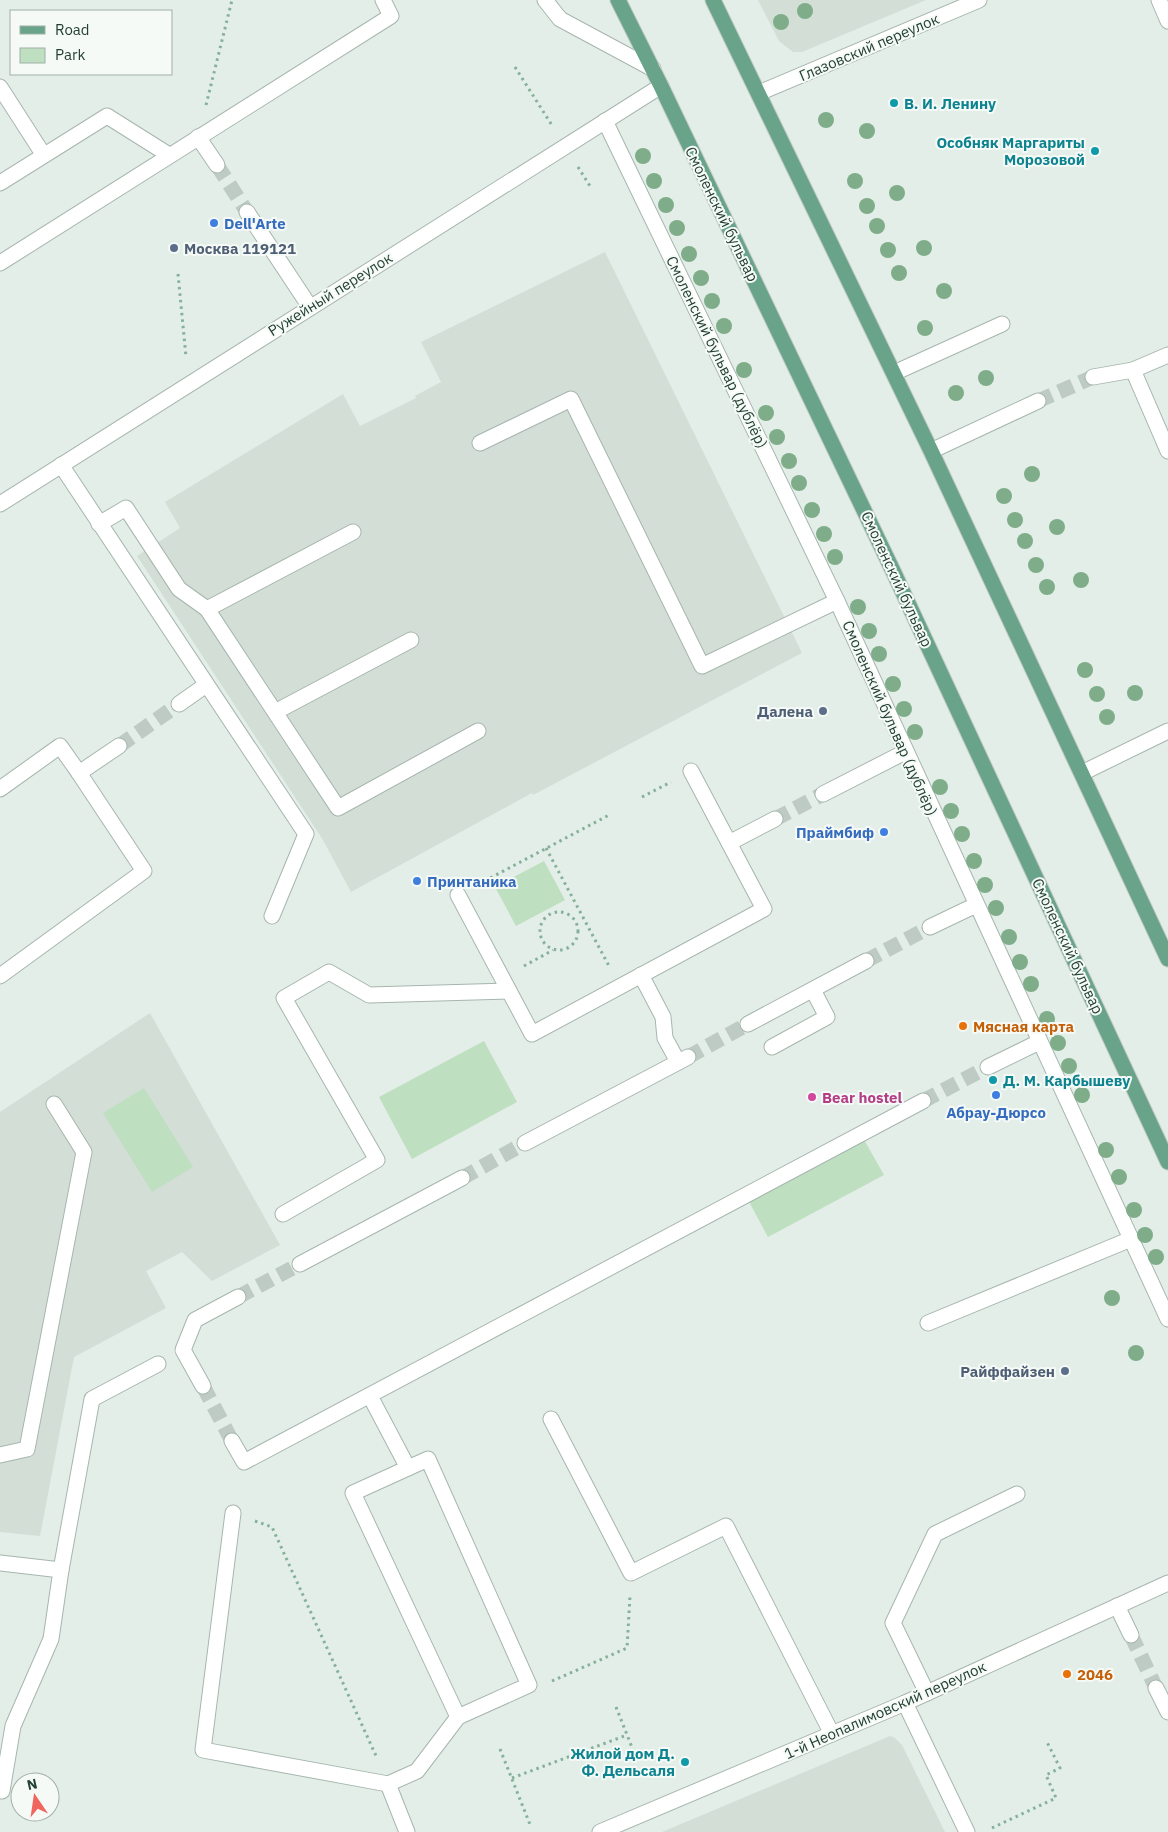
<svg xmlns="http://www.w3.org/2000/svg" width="1168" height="1832" font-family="'IBM Plex Sans',sans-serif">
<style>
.built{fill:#d3ded6}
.green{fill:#bedfc0}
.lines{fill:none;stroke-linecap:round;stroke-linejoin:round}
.minor-tunnel{stroke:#bdcbc4;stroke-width:15;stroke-dasharray:15 8;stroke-linecap:butt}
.minor-casing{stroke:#a6b6ae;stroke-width:17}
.major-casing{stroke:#c1cac6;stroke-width:17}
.path{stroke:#85b19a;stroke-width:3;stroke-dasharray:2.5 4;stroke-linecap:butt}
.minor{stroke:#fff;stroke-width:15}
.major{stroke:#69a389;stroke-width:15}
.tree{fill:#7fad89}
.culture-dot{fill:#0f9aa8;stroke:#f5faf7;stroke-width:2}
.shop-dot{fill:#3f7fe0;stroke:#f5faf7;stroke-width:2}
.service-dot{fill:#5c6f8a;stroke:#f5faf7;stroke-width:2}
.food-dot{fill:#e8710a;stroke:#f5faf7;stroke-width:2}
.hotel-dot{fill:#d1479c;stroke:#f5faf7;stroke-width:2}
.labels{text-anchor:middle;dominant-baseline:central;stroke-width:4;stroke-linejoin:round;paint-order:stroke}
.street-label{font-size:15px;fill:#234032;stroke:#f5faf7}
.culture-label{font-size:15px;font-weight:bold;fill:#0d838f;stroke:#f5faf7;text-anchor:start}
.shop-label{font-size:15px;font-weight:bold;fill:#366cbe;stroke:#f5faf7;text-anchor:start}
.service-label{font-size:15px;font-weight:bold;fill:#4e5e75;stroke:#f5faf7;text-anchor:end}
.food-label{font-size:15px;font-weight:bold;fill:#c56008;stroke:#f5faf7;text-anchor:start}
.hotel-label{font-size:15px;font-weight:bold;fill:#b23c85;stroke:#f5faf7;text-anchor:start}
</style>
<rect width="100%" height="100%" fill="#e4eee8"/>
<!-- built -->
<g class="built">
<polygon points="758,0 926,0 802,52 793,52 779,41"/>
<polygon points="605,252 802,653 533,795 532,793 351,892 323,840 137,556 180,528 165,502 343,394 360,426 416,398 415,396 441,382 421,342"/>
<polygon points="150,1013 280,1245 212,1281 182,1252 146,1271 166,1308 74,1357 40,1536 0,1532 0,1112"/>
<polygon points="890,1736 895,1738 902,1745 945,1832 662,1832"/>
</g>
<!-- green -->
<g class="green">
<polygon points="544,861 565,900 516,926 495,887"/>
<polygon points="484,1041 517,1102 412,1159 379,1097"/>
<polygon points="144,1088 193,1167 152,1192 103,1113"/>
<polygon points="863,1138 884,1175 768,1237 748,1200"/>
</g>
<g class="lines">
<!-- minor-tunnel -->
<g class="minor-tunnel">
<polyline points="217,165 247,212"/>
<polyline points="1038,401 1093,377"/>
<polyline points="119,746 179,704"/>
<polyline points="775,819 823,794"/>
<polyline points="866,961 930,927"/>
<polyline points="688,1057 748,1024"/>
<polyline points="923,1101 988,1067"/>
<polyline points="462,1178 525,1143"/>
<polyline points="238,1297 300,1264"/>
<polyline points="203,1386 232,1441"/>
<polyline points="1131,1635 1156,1688"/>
</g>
<defs>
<g id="minor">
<polyline points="545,0 560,19 653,69"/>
<polyline points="1159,0 1168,21"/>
<polyline points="0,87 43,154"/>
<polyline points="759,93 979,0"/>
<polyline points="605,121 837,601 1168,1319"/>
<polyline points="198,137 217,165"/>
<polyline points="0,183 107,116 169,155"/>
<polyline points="247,212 310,307"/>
<polyline points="0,263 391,16 383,0"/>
<polyline points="1133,370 1168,355"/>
<polyline points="894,373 1002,324"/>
<polyline points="1093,377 1133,370 1168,451"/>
<polyline points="480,443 571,399 702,666 837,601"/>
<polyline points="931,451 1038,401"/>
<polyline points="61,465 306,834 272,916"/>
<polyline points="0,504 661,86"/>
<polyline points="99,524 126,508 179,589 207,609 338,808 478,731"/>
<polyline points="207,609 353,532"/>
<polyline points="179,704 206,685"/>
<polyline points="275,712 411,640"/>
<polyline points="1082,773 1168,731"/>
<polyline points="0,789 60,746 79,773 119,746"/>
<polyline points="823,794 905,752"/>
<polyline points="729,843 775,819"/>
<polyline points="458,895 532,1034 764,909 691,771"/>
<polyline points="930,927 976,905"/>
<polyline points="641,975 663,1017 665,1038 678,1062"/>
<polyline points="0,976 144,871 79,773"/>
<polyline points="748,1024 866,961"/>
<polyline points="772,1047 827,1017 813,990"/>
<polyline points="988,1067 1039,1042"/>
<polyline points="525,1143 688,1057"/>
<polyline points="283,1214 377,1160 284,998 329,972 369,995 509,991"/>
<polyline points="300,1264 462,1178"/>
<polyline points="928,1323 1131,1239"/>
<polyline points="203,1386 183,1350 195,1320 238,1297"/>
<polyline points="551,1419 631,1573 726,1526 832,1734"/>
<polyline points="232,1441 244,1462 923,1101"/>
<polyline points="0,1455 27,1449 84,1152 54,1104"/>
<polyline points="408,1468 428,1459 529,1685 458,1717"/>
<polyline points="233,1513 203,1750 388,1784 417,1771 458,1717 353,1493 408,1468 370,1396"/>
<polyline points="0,1563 61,1570 51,1639 13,1726 2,1791"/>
<polyline points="61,1570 92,1399 158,1364"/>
<polyline points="1117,1606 1131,1635"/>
<polyline points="1156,1688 1168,1712"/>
<polyline points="927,1693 893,1623 935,1534 1017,1494"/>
<polyline points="905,1703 967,1832"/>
<polyline points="388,1784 407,1832"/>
<polyline points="600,1832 905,1703 1168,1583"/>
</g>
<g id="major">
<polyline points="618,0 661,86 894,573 1168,1162"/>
<polyline points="713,0 931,451 1168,959"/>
</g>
</defs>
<!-- minor casing -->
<use href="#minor" class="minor-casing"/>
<!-- major casing -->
<use href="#major" class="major-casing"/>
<!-- path -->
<g class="path">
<polyline points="515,67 553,127"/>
<polyline points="206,105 232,0"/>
<polyline points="578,167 590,186"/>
<polyline points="178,274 186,357"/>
<polyline points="642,797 671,782"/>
<polyline points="546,848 609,966"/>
<polyline points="479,884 609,815"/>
<circle cx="559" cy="931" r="19"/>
<polyline points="524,966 553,950"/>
<polyline points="255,1521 272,1527 377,1758"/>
<polyline points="552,1681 627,1648 630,1596"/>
<polyline points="616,1707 637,1760"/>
<polyline points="500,1749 531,1827"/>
<polyline points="512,1778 627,1735"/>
<polyline points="992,1828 1056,1798 1046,1775 1060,1768 1046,1740"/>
</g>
<!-- minor -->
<use href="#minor" class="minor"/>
<!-- major -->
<use href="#major" class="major"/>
</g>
<!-- trees -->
<g class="tree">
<circle cx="805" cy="11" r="8"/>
<circle cx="781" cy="22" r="8"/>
<circle cx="826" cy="120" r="8"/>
<circle cx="867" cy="131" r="8"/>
<circle cx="643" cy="156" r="8"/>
<circle cx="654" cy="181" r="8"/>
<circle cx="855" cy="181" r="8"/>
<circle cx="897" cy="193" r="8"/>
<circle cx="666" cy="205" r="8"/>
<circle cx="867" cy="206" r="8"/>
<circle cx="877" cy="226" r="8"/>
<circle cx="677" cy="228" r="8"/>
<circle cx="924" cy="248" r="8"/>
<circle cx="888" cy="250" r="8"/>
<circle cx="689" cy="254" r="8"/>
<circle cx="899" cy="273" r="8"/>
<circle cx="701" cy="278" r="8"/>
<circle cx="944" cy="291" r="8"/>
<circle cx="712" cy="301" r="8"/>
<circle cx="724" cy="326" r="8"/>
<circle cx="925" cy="328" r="8"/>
<circle cx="744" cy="370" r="8"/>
<circle cx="986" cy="378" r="8"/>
<circle cx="956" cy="393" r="8"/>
<circle cx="766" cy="413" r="8"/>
<circle cx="777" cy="437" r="8"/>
<circle cx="789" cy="461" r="8"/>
<circle cx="1032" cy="474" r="8"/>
<circle cx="799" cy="483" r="8"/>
<circle cx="1004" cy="496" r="8"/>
<circle cx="812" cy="510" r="8"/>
<circle cx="1015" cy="520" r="8"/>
<circle cx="1057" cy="527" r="8"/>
<circle cx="824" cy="534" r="8"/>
<circle cx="1025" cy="541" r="8"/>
<circle cx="835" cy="557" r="8"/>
<circle cx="1036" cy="565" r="8"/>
<circle cx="1081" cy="580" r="8"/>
<circle cx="1047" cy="587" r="8"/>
<circle cx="858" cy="607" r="8"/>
<circle cx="869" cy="631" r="8"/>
<circle cx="879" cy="654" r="8"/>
<circle cx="1085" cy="670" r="8"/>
<circle cx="893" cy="684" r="8"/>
<circle cx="1135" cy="693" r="8"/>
<circle cx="1097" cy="694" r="8"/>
<circle cx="904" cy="709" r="8"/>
<circle cx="1107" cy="717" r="8"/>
<circle cx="915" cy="732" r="8"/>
<circle cx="940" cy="787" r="8"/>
<circle cx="951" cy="811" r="8"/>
<circle cx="962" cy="834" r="8"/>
<circle cx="974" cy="861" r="8"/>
<circle cx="985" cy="885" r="8"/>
<circle cx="996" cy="908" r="8"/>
<circle cx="1009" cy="937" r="8"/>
<circle cx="1020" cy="962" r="8"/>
<circle cx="1031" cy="984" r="8"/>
<circle cx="1047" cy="1019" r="8"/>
<circle cx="1058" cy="1043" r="8"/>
<circle cx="1069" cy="1066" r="8"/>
<circle cx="1082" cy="1095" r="8"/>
<circle cx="1106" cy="1150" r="8"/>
<circle cx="1119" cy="1177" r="8"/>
<circle cx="1134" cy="1210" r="8"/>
<circle cx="1145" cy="1235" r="8"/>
<circle cx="1156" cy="1257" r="8"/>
<circle cx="1112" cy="1298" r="8"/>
<circle cx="1136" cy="1353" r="8"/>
</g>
<!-- markers -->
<g class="culture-dot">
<circle cx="894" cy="103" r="5"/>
<circle cx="1095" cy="151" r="5"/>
<circle cx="993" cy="1080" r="5"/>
<circle cx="685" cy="1762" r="5"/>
</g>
<g class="shop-dot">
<circle cx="214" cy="223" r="5"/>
<circle cx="884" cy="832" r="5"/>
<circle cx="417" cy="881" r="5"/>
<circle cx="996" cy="1095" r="5"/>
</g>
<g class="service-dot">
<circle cx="174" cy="248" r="5"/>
<circle cx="823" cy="711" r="5"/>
<circle cx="1065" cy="1371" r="5"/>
</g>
<g class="food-dot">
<circle cx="963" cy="1026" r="5"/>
<circle cx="1067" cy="1674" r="5"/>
</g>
<circle class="hotel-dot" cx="812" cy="1097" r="5"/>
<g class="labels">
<!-- street labels -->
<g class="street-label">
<text transform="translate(869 47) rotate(-23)">Глазовский переулок</text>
<text transform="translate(722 214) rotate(64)">Смоленский бульвар</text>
<text transform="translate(330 294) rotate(-32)">Ружейный переулок</text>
<text transform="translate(717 352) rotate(64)">Смоленский бульвар (дублёр)</text>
<text transform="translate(897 579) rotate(65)">Смоленский бульвар</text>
<text transform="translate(890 718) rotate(66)">Смоленский бульвар (дублёр)</text>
<text transform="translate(1068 946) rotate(65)">Смоленский бульвар</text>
<text transform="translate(885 1710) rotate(-24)">1-й Неопалимовский переулок</text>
</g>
<!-- culture labels -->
<g class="culture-label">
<text x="904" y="103">В. И. Ленину</text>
<text x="1085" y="142" text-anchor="end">Особняк Маргариты<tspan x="1085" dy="17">Морозовой</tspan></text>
<text x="1003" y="1080">Д. М. Карбышеву</text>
<text x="675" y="1753" text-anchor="end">Жилой дом Д.<tspan x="675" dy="17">Ф. Дельсаля</tspan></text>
</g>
<!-- shop labels -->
<g class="shop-label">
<text x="224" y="223">Dell'Arte</text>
<text x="874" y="832" text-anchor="end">Праймбиф</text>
<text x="427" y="881">Принтаника</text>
<text x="996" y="1112" text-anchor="middle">Абрау-Дюрсо</text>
</g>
<!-- service labels -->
<g class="service-label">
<text x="184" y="248" text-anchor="start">Москва 119121</text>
<text x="813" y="711">Далена</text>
<text x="1055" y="1371">Райффайзен</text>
</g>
<!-- food labels -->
<g class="food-label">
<text x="973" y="1026">Мясная карта</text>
<text x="1077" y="1674">2046</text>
</g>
<!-- hotel labels -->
<g class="hotel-label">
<text x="822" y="1097">Bear hostel</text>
</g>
</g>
<!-- legend -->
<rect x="10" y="10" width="162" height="65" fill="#f5faf7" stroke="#a1b0a8"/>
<rect x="20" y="26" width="25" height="8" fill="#69a389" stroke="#a1b0a8"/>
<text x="55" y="35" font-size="15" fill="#234032">Road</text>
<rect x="20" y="48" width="25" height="15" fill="#bedfc0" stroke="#a1b0a8"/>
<text x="55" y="60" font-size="15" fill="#234032">Park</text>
<!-- north arrow -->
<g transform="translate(35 1797) rotate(347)"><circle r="24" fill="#f5faf7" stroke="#a1b0a8"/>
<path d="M0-4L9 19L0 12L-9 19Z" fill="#f1655f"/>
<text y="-8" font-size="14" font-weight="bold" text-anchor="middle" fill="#234032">N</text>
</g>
</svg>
